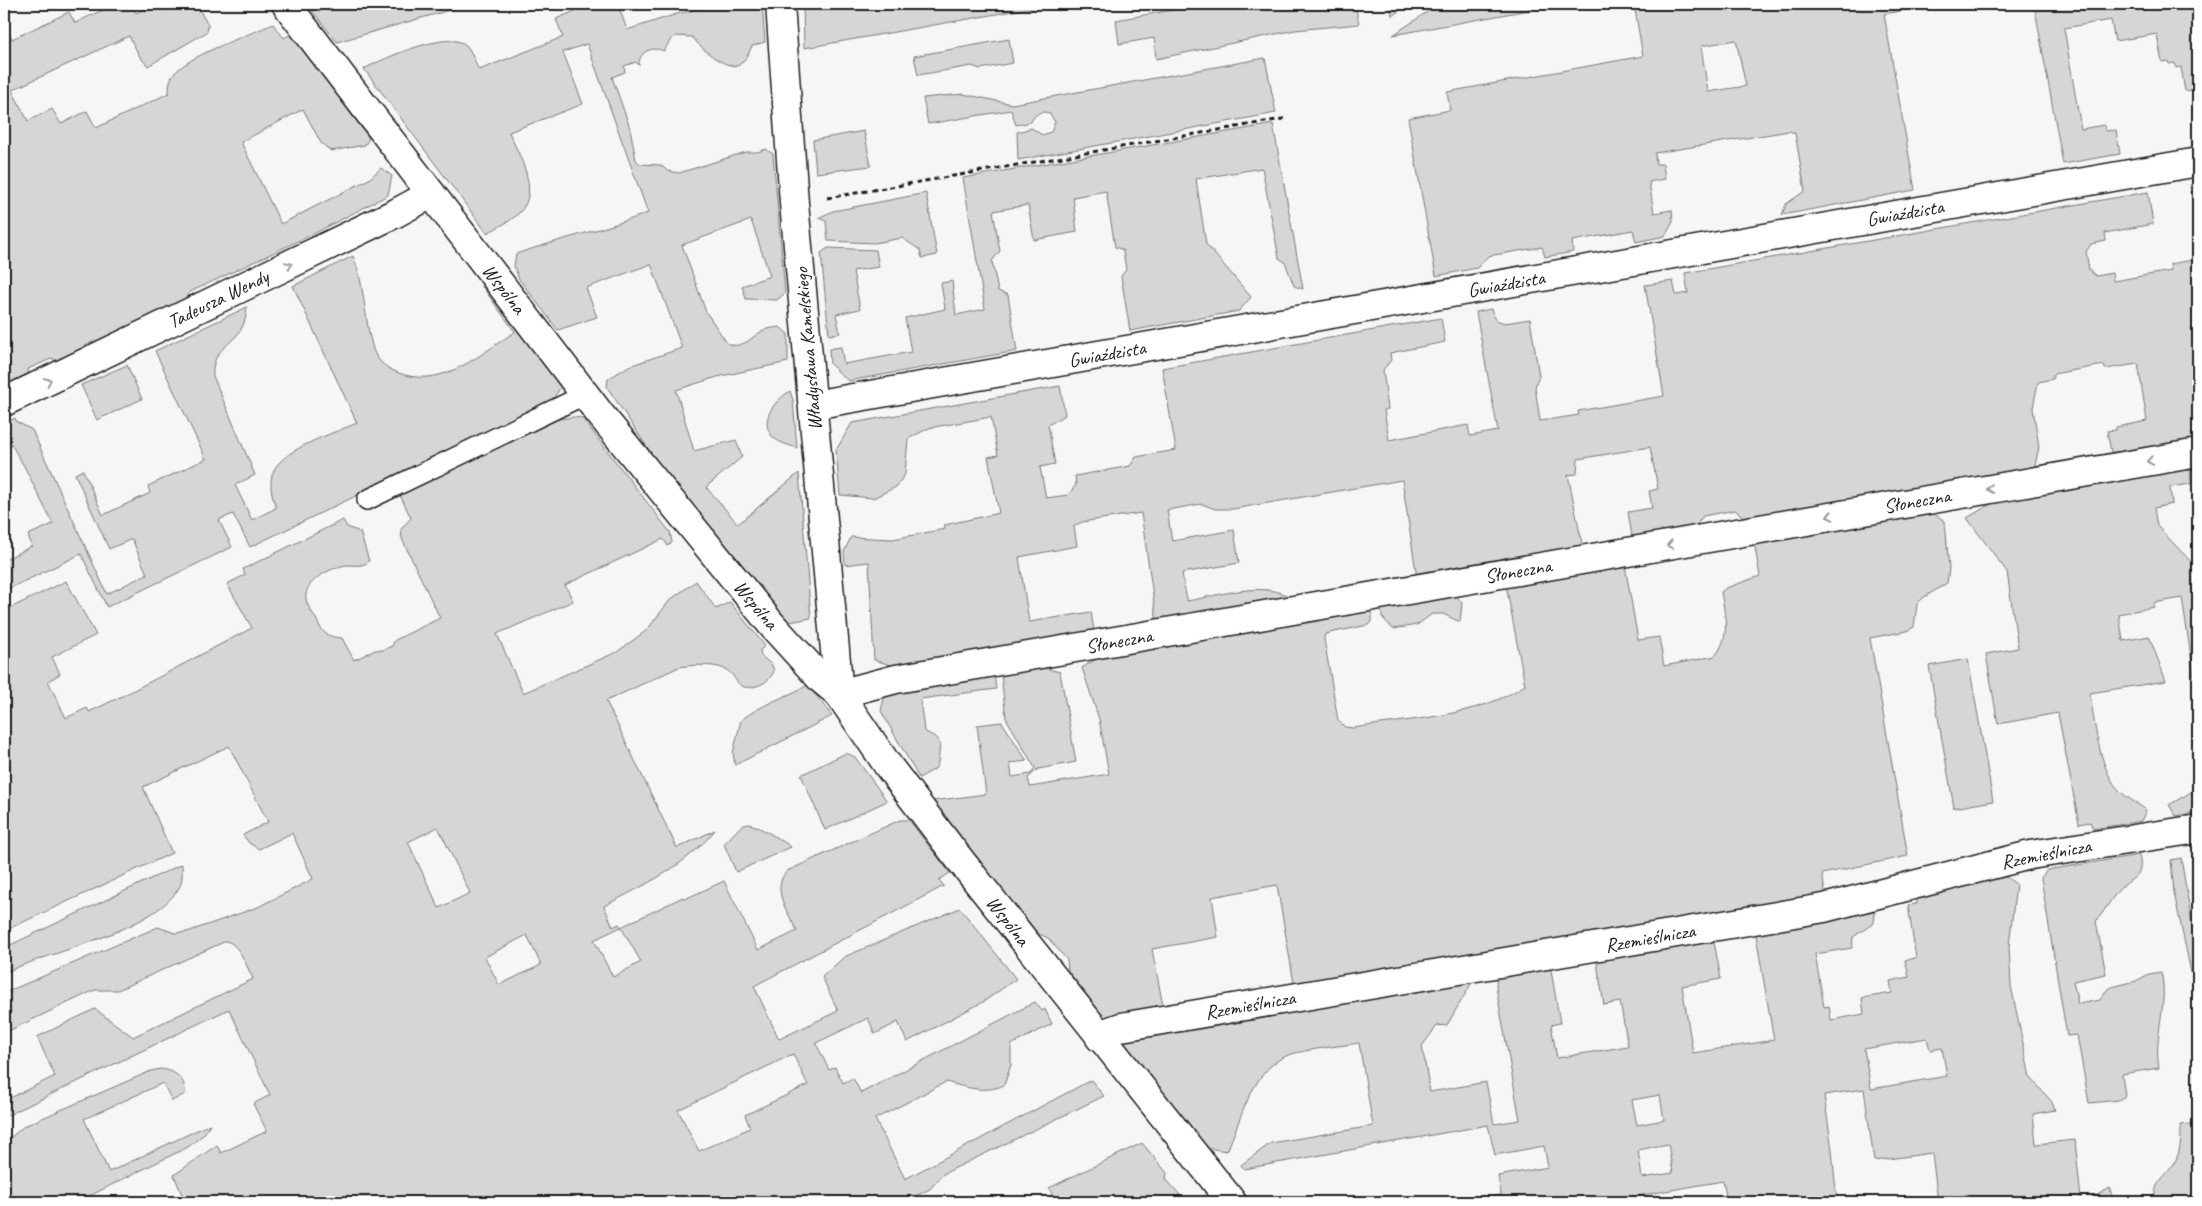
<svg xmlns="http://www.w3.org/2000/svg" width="2202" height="1206" font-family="Caveat,sans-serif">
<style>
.green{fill:#d6d6d6;stroke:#797979;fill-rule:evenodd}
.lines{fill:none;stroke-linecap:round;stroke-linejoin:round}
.service-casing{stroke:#1c1c1c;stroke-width:22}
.minor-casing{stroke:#1c1c1c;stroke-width:31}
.path{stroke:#1c1c1c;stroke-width:3;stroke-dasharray:5 4;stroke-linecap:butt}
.service{stroke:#fff;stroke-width:19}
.minor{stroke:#fff;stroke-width:28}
.oneway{stroke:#999}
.labels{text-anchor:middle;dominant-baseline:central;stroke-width:4.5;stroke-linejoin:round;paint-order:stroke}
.street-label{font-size:20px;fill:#1c1c1c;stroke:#fff}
</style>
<rect width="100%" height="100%" fill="#f6f6f6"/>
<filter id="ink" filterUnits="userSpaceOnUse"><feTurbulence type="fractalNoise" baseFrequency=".02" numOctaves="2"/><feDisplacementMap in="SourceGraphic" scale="10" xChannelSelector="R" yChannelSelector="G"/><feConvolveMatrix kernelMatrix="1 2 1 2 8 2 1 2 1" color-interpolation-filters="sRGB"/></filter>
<g filter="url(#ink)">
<!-- green -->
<g class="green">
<path d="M115,4H131L136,13L155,4H196L208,25L207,32L148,66L140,57L129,36L12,90L28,121L52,109L61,124L87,111L96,128L169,93C169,87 169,80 173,75C188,55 249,35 273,24L284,38L291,34L369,138L365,145L331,151L321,143L303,109L241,142L281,224L369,179L381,168L392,176L388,195L315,233L188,293L190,297L55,362L53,358L28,369L29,373L4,386V24L12,39L69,12L75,23Z"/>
<polygon points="307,4 471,4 337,42"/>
<path d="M572,4H618L627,30L677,14L720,4H762L765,42L752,46L747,57L738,66C720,66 703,50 692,37L676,36L671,39L664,51C652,46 639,51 639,65L636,62L624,66L625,72L612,77L630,128L636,160L640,164L660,165L668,171L679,173L746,152H758L766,149L773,154L785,293L777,300L746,299L742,286L770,276L751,220L682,245L706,312L727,343C742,351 752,336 764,330C769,328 775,328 780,327L788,334V362L717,377L676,390L694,451L736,440L742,457L706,487L738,524L799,473L811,618L784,623L653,456L607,387L608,379L629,366L682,348L651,264L586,288L597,317L558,330L519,279L514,266L516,254C560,239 605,229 648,213L587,44L563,52L583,104L509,132C518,154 541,190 520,212C512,221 498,227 487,233L364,69C382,59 451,28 467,46C472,52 475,63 479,70L563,37L556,19L575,11Z"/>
<polygon points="803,4 1053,4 804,48"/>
<polygon points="1206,4 1355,4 1359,24 1295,30 1156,59 1154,38 1119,44 1116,20"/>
<polygon points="1390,4 1408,4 1392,16"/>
<polygon points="1439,4 1551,4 1530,8 1529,10 1393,35"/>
<path d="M1634,4H1938L1884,14L1915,190L1782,215L1786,204L1805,191L1795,133L1789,131L1655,153L1656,164H1663L1665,179L1649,182L1654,213L1672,210L1673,222L1665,236L1636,242L1633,230L1572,241L1573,252L1545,257L1542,247L1488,256L1477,268L1436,276L1408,118L1450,110L1447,92L1643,56ZM1736,40L1746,86L1708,92L1701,46Z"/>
<polygon points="2034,4 2198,4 2198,89 2185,91 2181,67 2176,68 2175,63 2169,64 2168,61 2162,62 2157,34 2115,41 2111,20 2064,28 2081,129 2104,125 2106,131 2116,130 2120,154 2063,164"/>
<polygon points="1009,39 1013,63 980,69 972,66 918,75 914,56"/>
<path d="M1265,58L1276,113L1018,160L1017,132L1032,128L1042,135L1051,132L1055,122L1049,113C1040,110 1035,114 1031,122L1016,125L1011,110L928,124L923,98L963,94L1012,104Z"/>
<polygon points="1273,124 1303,289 1294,286 1285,262 1279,258 1262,168 1196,179 1206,244 1251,297 1239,311 1130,331 1121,276 1126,270 1123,250 1115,247 1106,191 1073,197 1077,232 1034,240 1028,205 993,211 1000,251 992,261 998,291 1008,295 1017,351 848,381 830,364 829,349 841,347 844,364 911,352 905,318 945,309 941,283 952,281 956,315 985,309 963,178"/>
<polygon points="864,131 871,166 816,173 813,140"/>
<polygon points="2198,184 2198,231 2190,185"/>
<path d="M2148,192L2153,224L2105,233L2106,241L2091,244L2086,252L2089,270L2096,276L2112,273L2113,281L2171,271L2170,264L2198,259V442L2130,453L2111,452L2107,431L2116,430V427L2147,421L2138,364L2105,369L2104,365L2053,374V379L2038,382L2033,408L2039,447L2034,470L1747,520L1735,510L1703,516L1693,530L1644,538L1632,536L1628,512L1652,508L1649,491L1658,489L1650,447L1578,459L1577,474L1568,475L1582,543L1578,550L1417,578L1402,480L1233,509H1215L1202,504L1167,510L1172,541L1234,530L1239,563L1182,573L1187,601C1218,596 1265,579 1293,599L1157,623L1141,513L1082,522L1074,526L1077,546L1019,557L1029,622L1091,612L1094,631L1086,635L898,667L874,660L869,562L845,565L844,552L851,537L893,539L945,529L944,525L999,513L988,457L998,455L991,417L929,428L908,439L905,474L896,487L873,498L840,495L836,450L852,423L1060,386L1065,415L1048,425L1055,464L1040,467L1046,498L1068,495L1076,485L1075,476L1130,466L1136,457L1176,450L1162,368L1441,318L1445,342L1390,353L1391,360L1383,370L1388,409L1384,410L1389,440L1468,425L1470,436L1498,431L1476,312L1491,309L1496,320L1505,323L1530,319L1539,376L1535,387L1540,421L1579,415L1578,411L1664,396L1645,285L1673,281L1676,295L1688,293L1685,273Z"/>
<polygon points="926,193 937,255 922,258 920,250 902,238 875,243 828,241 826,221 818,218 833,211"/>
<polygon points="828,248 876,250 879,267 853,271 860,309 836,314 840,333 829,335 821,253"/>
<path d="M353,256C365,284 364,319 373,349C376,359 385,367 394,371C440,392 478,355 515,332L481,285L488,280L564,382L551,402L250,547L233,514L219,520L232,547L107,607L81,554L4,591V560L32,546L28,535L53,524L24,466L4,432V424L15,418L17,422L32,430L107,594L147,574L132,539L109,549L75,474L83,470L103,515L150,493L148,486L206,459L155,351L247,307C246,312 246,319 244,323C236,346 211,346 213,376L255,475L235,485L252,520L276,508C272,496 268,482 274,470C285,448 334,433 357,423L293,286Z"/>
<polygon points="127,365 142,399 97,420 81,385"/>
<path d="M790,391L793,400L797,448C789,445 778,443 772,436C758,419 777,399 790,391Z"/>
<path d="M574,417L582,418L670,532L672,542L668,546L663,539L565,585L573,601L497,634L523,693L617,652L647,630L670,600L696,581L716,609L730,602L765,646L760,650L761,656L772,665L774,671C770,679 766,683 757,686C733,693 739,673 722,668C710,664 692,665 679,667L606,701L677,848L715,830C686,866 645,885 604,906L613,927L619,924L621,927L683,897L685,899L724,881L758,950L797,931C788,912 770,889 787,871L900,820H909L950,873L939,880L944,886L754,986L779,1039L838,1011L822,977L844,957L960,908L1016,979L983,1002L907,1042L898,1022L875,1034L868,1018L816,1043L829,1070L835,1067L843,1083L853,1078L861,1093L1035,1002L1042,1011L1045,1009L1052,1024L1011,1045V1065L1004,1085C985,1094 965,1087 946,1082L875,1119L905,1179L1091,1080L1104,1096L943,1174L930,1189L903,1202H185L174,1175L217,1145L221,1153L267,1131L253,1104L270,1095L229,1009L4,1117V1101L55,1076L37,1037L95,1009L133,1037L253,979C247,968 240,944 226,941L118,990H95L4,1033V993L158,927L175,933L187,932L258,907L313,879L292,833L259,849L249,843L243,835L268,822L229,746L143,787L172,853L4,931V611L66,581L96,635L52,657L60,674L48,681L66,718L87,708L89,712C145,686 197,656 252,628L227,584L245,575L243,569L343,520L347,527L360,532L369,561C364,567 355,565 347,565C332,567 303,581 306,599C307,607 315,615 318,623C323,635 330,637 342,638L354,660L375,650H383L392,646L395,640L440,618L402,539L401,529L411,518L399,493L550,420ZM438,827L470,893L439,908L408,842ZM621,927L641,962L613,977L594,940ZM527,935L541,965L499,985L485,957ZM793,1054L808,1085L745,1115L750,1128L699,1151L678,1110Z"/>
<path d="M2167,469L2190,470L2191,484L2170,487L2172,504L2154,508L2157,526L2198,569V703L2182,598L2154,603V607L2119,614L2123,641L2149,636L2166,681L2090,693C2094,720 2099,768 2118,789C2125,797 2137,803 2146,810L2141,821L2093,829L2090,822L2079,824L2058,713L1998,724L1986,654L2018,648L2007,572L1967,518L1996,501Z"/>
<path d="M1931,512L1945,521L1949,569L1947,583L1923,598L1917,604L1914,627L1907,631L1870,638L1908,856L1822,874L1826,897L1295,989L1277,885L1212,897L1218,937L1152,949L1164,1011L1107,1021L1068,971L1067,960L1048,938L1037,933L932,801L986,794L977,725L1002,722L1027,761L1010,763L1012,777L1031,774L1035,768L1006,718L1001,674L1040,667L1060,672L1076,762L1038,769L1028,778L1030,787L1109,774L1099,719L1082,668L1099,657L1370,610L1372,615V622L1368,625L1325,634L1324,639L1338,720L1345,727L1353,728C1408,719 1479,717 1525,685L1506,585L1625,565L1638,640L1659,637L1664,666L1715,656C1731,636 1725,616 1721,592L1726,588L1760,576L1754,542Z"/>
<polygon points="1455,594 1462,603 1460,622 1443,614 1432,614 1417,625 1393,629 1382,617 1381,607"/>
<polygon points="1968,659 1993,801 1954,808 1929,666"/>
<polygon points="994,675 996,689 920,699 924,731 937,738 940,744 939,753 938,763 935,769 919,778 881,711 885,694"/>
<path d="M808,685L832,716L735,765L733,753L741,720C760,705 786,697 808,685Z"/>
<polygon points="846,753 855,757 887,801 825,830 801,775"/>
<polygon points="2198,788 2198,812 2176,816 2169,805"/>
<path d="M749,824C757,825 783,841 791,847L736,872L724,844L741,826Z"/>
<path d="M2139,855C2145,880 2129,877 2117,892C2109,902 2104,912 2096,921L2106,974L2073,981L2078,1004L2100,1000L2107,990L2112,987L2136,981L2149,974L2161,972C2169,1004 2153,1035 2159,1068L2122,1074L2125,1096L2119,1100L2089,1103L2077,1035L2067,1036L2041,878L2047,870Z"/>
<polygon points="2181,858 2198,960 2198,1005 2174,893 2171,860"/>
<path d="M182,864C182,871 183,880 180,886C156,931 50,951 4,973V948Z"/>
<path d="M2006,877L2016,884L2009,946L2011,986L2030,1077L2052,1102L2055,1110L2033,1114L2036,1144L2075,1140L2081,1200H2088L2110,1188L2113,1202H1938L1932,1153L1874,1161L1864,1089L1824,1095L1832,1150L1837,1202H1727L1723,1181L1625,1198V1202H1464L1501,1195L1498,1176L1548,1167L1544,1146L1495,1155L1488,1125L1244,1169L1241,1165L1271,1143L1373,1126L1359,1043C1342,1046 1297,1050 1284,1057C1251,1073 1241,1120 1227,1151L1207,1148L1121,1040L1467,977L1471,984L1447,1025L1437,1026L1422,1046L1430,1092L1486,1082L1494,1124L1520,1120L1496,987L1497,972L1550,964L1560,1023L1551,1025L1557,1058L1628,1046L1620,1002L1604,1005L1596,957L1713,937L1721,979L1682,986L1693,1053L1774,1040L1755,930L1875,911L1874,923L1853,937L1852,948L1815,954L1824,1007L1829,1006L1831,1020L1864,1014L1862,998L1892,993L1890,981L1909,977L1905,960L1916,958L1908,905L1917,904L1916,893ZM1927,1038L1930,1050L1942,1048L1947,1076L1871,1089L1864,1049ZM1660,1095L1664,1120L1637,1125L1632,1100ZM1668,1144L1673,1173L1642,1178L1638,1150Z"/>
<path d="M160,1069C175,1070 186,1079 185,1094L172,1101L163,1083L84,1119L109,1172L210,1124L204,1134L188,1147L77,1202H4V1147L10,1138L24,1126L151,1071Z"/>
<path d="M2198,1123V1202H2154C2155,1182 2160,1182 2171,1168C2181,1155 2181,1141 2181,1125Z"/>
<polygon points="1142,1143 1167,1173 1166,1179 1180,1195 1166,1202 1056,1202 1049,1188"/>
</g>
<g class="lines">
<defs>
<polyline id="service" points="367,500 586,394"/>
<g id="minor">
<polyline points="286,4 600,414 772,625 822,680 839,694 889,767 953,851 1232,1202"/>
<polyline points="780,4 794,203 839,694"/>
<polyline points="4,402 396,213 431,194"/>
<polyline points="813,405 2198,162"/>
<polyline points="839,694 896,679 2198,453"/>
<polyline points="1100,1038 1107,1032 1121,1027 1824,908 2030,855 2198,829"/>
</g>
</defs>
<!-- service casing -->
<use href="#service" class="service-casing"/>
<!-- minor casing -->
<use href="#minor" class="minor-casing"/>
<!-- path -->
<polyline class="path" points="827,198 1288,118"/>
<!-- service -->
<use href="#service" class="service"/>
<!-- minor -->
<use href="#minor" class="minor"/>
</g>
<!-- one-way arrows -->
<defs><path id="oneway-chevron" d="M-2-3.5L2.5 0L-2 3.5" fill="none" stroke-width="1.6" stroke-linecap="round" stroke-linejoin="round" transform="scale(1.25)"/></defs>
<g class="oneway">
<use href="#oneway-chevron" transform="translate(289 265) rotate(-26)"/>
<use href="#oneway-chevron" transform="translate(48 381) rotate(-26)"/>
<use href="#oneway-chevron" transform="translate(2150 461) rotate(170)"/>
<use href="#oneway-chevron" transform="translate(1990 489) rotate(171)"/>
<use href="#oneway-chevron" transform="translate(1830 516) rotate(170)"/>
<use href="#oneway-chevron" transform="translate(1670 545) rotate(170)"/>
</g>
</g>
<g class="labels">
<!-- street labels -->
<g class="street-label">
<text transform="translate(1905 213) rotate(-10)">Gwiaździsta</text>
<text transform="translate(1506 284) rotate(-10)">Gwiaździsta</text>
<text transform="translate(504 289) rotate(52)">Wspólna</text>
<text transform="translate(218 299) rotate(-26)">Tadeusza Wendy</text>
<text transform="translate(808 349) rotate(-95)">Władysława Kamelskiego</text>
<text transform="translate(1107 354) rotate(-10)">Gwiaździsta</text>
<text transform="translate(1917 501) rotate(-10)">Słoneczna</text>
<text transform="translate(1518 571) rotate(-10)">Słoneczna</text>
<text transform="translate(756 605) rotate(50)">Wspólna</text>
<text transform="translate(1119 641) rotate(-10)">Słoneczna</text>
<text transform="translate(2046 854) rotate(-11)">Rzemieślnicza</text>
<text transform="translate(1008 921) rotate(52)">Wspólna</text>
<text transform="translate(1650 938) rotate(-10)">Rzemieślnicza</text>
<text transform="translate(1250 1005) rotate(-10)">Rzemieślnicza</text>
</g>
</g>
<!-- margin -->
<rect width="2202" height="1206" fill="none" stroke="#fff" stroke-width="20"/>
<rect x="10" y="10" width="2182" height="1186" fill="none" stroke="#1c1c1c" stroke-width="2" filter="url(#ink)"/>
</svg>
